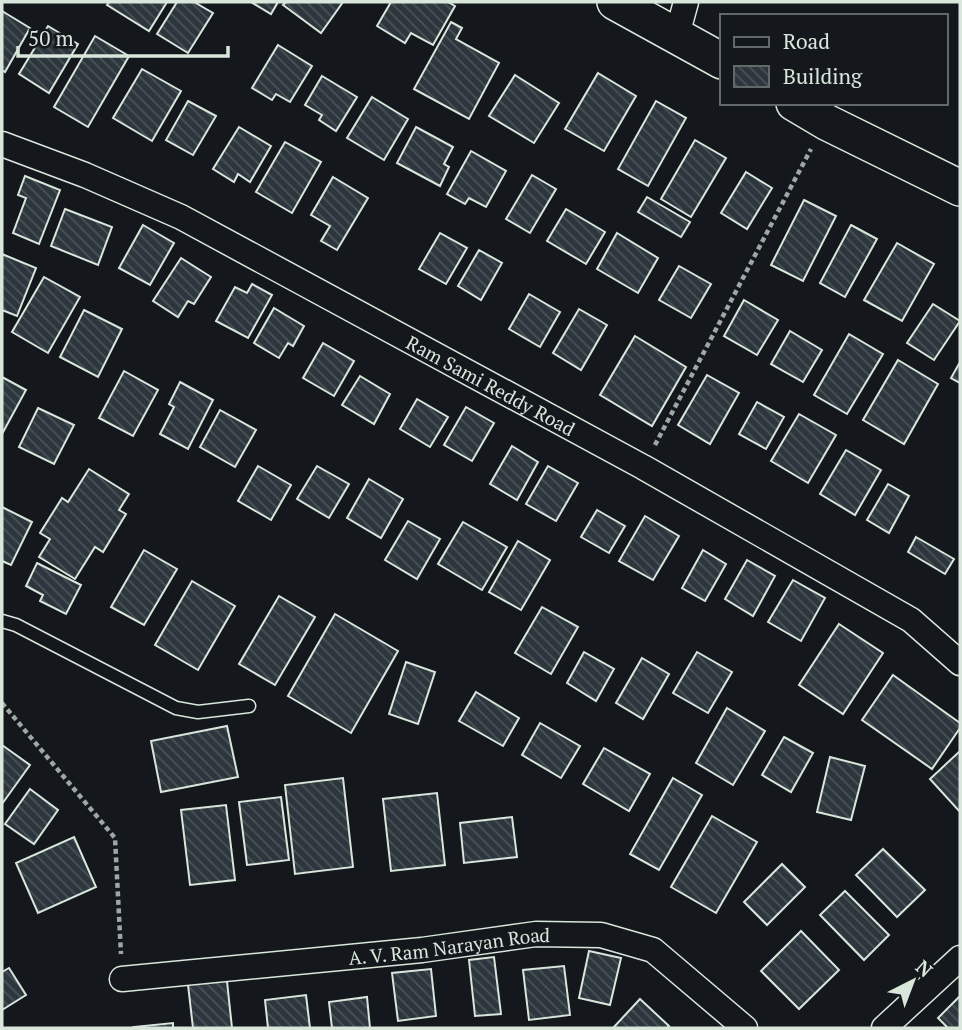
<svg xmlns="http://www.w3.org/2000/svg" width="962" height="1030" font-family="'PT Serif',serif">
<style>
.building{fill:url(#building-back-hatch);stroke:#d8e6dc;stroke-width:2}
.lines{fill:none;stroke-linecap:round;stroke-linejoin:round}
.lane-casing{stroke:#d8e6dc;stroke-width:15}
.street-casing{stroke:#d8e6dc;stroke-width:27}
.secondary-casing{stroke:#d8e6dc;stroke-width:38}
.path{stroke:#9da8a2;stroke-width:4.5;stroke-dasharray:5 3.5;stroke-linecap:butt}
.lane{stroke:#14181c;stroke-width:12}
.street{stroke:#14181c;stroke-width:24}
.secondary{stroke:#14181c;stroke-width:35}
.labels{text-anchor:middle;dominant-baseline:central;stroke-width:5;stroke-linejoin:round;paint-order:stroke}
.street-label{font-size:19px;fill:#d8e6dc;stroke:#14181c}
</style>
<defs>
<pattern id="building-back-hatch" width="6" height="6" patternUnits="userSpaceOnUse" patternTransform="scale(1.75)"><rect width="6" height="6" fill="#2c363c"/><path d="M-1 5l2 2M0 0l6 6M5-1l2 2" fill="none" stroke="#4a5358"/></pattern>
</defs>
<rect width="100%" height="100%" fill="#14181c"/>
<!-- building -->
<g class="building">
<polygon points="109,2 167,2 149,31 107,5"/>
<polygon points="177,2 194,2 213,13 188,53 157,34"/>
<polygon points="251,2 278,2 271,14"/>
<polygon points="286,2 343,2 321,33 283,5"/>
<polygon points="391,2 448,2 455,6 433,45 411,33 405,43 377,26"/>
<polygon points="2,11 30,28 5,72 2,70"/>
<polygon points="451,22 462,28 456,39 499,63 469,119 414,89"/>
<polygon points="48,26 78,44 49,93 19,74"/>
<polygon points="95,36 129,56 88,127 54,107"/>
<polygon points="278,45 312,66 290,102 276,94 272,100 252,88"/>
<polygon points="142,69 181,91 152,141 113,118"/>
<polygon points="598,73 636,96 604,151 565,129"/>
<polygon points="515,75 559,103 534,143 489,116"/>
<polygon points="322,76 357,97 336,131 319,120 322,115 305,105"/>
<polygon points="372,97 408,119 384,160 347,138"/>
<polygon points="188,101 216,116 193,155 166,140"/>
<polygon points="656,101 686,118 648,186 618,169"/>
<polygon points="239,127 271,146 250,182 238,174 234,182 213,169"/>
<polygon points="416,127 453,147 444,164 449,167 440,186 397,163"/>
<polygon points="695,140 726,158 691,217 661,199"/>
<polygon points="285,142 321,162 292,213 256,192"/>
<polygon points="471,151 506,171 486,207 469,198 465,204 447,194"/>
<polygon points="746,172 772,188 747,229 721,213"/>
<polygon points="532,175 556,189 530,233 506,219"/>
<polygon points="25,176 60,190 39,244 13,233 26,198 18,195"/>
<polygon points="333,177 368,198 337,250 321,241 330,226 311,215"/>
<polygon points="647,197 690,222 681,237 638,212"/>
<polygon points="804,200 836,216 803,281 771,265"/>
<polygon points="65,209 112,227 98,265 51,246"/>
<polygon points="566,209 605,232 586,264 547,241"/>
<polygon points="143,225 174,243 150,285 119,268"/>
<polygon points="851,225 877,239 845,297 820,283"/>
<polygon points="440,233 467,248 446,284 419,269"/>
<polygon points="617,233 658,258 638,293 597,269"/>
<polygon points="897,243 934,264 902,321 864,300"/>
<polygon points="479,250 502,263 481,300 458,286"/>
<polygon points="2,254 36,268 17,316 2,310"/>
<polygon points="181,258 211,277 194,304 188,301 178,317 153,301"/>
<polygon points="679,266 711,284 691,318 659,300"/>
<polygon points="44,277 80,297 48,353 12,332"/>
<polygon points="252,284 272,295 248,338 216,321 235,287 247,293"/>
<polygon points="529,294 560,312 540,347 509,329"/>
<polygon points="744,300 778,320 757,355 724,336"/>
<polygon points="933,304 960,321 934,360 907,343"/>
<polygon points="274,308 304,326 293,346 288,343 279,358 254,343"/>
<polygon points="579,309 607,325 581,370 553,353"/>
<polygon points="84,310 122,329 98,377 60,357"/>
<polygon points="790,331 822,350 803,382 771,364"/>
<polygon points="849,334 883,354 847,414 814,395"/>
<polygon points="635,336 686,367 652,426 600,395"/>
<polygon points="323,343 354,361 334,396 303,378"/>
<polygon points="898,360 938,384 904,444 863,420"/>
<polygon points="960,362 960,383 951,378"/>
<polygon points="124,371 158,390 133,436 99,418"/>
<polygon points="707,375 739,393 710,444 678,425"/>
<polygon points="360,376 390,394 374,424 342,405"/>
<polygon points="2,377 26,390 2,434"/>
<polygon points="180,382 213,400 188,449 160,434 174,407 169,404"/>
<polygon points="417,399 448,417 430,447 400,429"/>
<polygon points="757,402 784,417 766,449 739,434"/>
<polygon points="466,407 494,423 472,461 444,445"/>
<polygon points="38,408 74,425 54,464 19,447"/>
<polygon points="220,410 256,430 235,467 200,447"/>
<polygon points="799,414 836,435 808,483 771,461"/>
<polygon points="512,446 538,462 517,500 490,484"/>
<polygon points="846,450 881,470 855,515 820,494"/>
<polygon points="258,466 291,485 271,520 238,501"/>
<polygon points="317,466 349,484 329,518 297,499"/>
<polygon points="548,466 578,483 556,521 526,504"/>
<polygon points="89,469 129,494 119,510 126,514 103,552 95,547 75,579 39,557 50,539 40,533 62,498 68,502"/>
<polygon points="369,479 403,499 381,538 347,518"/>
<polygon points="888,484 909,496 889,533 867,520"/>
<polygon points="2,507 32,522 11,565 2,561"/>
<polygon points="597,510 625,526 609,553 581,537"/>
<polygon points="645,516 679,536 653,580 619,561"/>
<polygon points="408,521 440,539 417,579 385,560"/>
<polygon points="463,522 507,547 482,590 438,564"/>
<polygon points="916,537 954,559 945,574 908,552"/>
<polygon points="518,541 550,560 521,610 489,592"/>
<polygon points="144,550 177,569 144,625 111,607"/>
<polygon points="703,550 726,564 705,601 682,588"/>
<polygon points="747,560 775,576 753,616 725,599"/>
<polygon points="37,563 81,585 66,614 40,601 43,595 26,586"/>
<polygon points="793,580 825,598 801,641 768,622"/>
<polygon points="192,581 235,606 198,670 155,645"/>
<polygon points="279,596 315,617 275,685 239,664"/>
<polygon points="542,607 578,627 551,674 515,653"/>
<polygon points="335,614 398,651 351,733 288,696"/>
<polygon points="839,624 883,653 843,714 799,685"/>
<polygon points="584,652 614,669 596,701 567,683"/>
<polygon points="697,652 732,672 708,713 673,693"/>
<polygon points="642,658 669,674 643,719 616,703"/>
<polygon points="406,662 435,672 418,724 389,714"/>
<polygon points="893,675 960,723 960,728 932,769 862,720"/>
<polygon points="476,692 519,718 503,746 459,721"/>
<polygon points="727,708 765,731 733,785 696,763"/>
<polygon points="540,723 580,746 561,778 522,755"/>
<polygon points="227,726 238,777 161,792 151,741"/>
<polygon points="784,737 813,753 791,792 762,775"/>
<polygon points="2,745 30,765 2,804"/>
<polygon points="604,748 650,774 629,811 583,784"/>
<polygon points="960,751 960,812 930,779"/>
<polygon points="830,757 865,766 851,820 817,812"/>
<polygon points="343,778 353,867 295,874 285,785"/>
<polygon points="673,778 702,795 659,870 630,854"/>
<polygon points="30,789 58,810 34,844 5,824"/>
<polygon points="437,793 445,865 391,871 383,799"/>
<polygon points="281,797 289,860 247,865 239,802"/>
<polygon points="226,805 235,880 190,885 181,810"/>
<polygon points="712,816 757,842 716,913 671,887"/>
<polygon points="512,817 517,857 464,863 460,823"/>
<polygon points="74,837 96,887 38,913 16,863"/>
<polygon points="883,849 925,890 897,917 856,875"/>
<polygon points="782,864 805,887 767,925 744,902"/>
<polygon points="845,891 889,935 864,960 820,915"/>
<polygon points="801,931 839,970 799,1009 761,971"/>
<polygon points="589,951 621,958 610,1005 579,998"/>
<polygon points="494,957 501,1014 475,1016 469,960"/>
<polygon points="564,966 570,1015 529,1020 523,970"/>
<polygon points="9,968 26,995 2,1010 2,972"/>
<polygon points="431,969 436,1016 398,1021 392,973"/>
<polygon points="226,972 232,1028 193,1028 187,976"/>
<polygon points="306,995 310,1028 268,1028 265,1000"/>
<polygon points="960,996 960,1028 948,1028 938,1018"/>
<polygon points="367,997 370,1028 332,1028 329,1002"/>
<polygon points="640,999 669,1026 667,1028 613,1028"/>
<polygon points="173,1023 173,1028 135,1028 134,1027"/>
</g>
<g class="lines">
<defs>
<polyline id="lane" points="2,621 16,625 176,708 198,712 249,706"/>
<g id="street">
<polyline points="677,35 686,2"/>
<path id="s1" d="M2,144L85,175L181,217L643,467L911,620L960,663"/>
<path id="s2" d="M122,979L422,950L536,934L601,935L653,950L745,1028"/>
<polyline points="884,1028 960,958"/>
</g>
<g id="secondary">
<polyline points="615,2 722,61"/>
<polyline points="794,103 826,122 960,188"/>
</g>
</defs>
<!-- lane casing -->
<use href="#lane" class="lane-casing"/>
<!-- street casing -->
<use href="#street" class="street-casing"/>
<!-- secondary casing -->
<use href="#secondary" class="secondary-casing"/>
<!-- path -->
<g class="path">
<polyline points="655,445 811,149"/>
<polyline points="2,703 115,838 121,954"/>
</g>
<!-- lane -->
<use href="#lane" class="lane"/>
<!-- street -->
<use href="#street" class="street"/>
<!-- secondary -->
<use href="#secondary" class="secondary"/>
</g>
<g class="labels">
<!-- street labels -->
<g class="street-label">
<text stroke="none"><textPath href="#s1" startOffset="546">Ram Sami Reddy Road</textPath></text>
<text stroke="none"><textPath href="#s2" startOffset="329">A. V. Ram Narayan Road</textPath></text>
</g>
</g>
<!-- border -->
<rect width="962" height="1030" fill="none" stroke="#d8e6dc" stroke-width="7"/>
<!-- legend -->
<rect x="720" y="14" width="228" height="91" fill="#14181c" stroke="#626a69" stroke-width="2"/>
<rect x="734" y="37" width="35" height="10" fill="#14181c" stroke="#626a69" stroke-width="2"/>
<text x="783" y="49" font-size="21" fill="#d8e6dc">Road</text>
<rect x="734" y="66" width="35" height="21" fill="url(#building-back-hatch)" stroke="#626a69" stroke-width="2"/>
<text x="783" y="84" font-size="21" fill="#d8e6dc">Building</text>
<!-- north arrow -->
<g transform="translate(913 981) rotate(42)" stroke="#14181c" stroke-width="5" paint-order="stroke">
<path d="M0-5L12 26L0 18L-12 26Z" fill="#d8e6dc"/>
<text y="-10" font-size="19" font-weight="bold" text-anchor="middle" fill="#d8e6dc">N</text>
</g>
<!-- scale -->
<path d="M18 46v10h210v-10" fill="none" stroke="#d8e6dc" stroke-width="3.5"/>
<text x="28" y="46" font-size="21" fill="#d8e6dc" stroke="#14181c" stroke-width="5" paint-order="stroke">50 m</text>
</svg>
